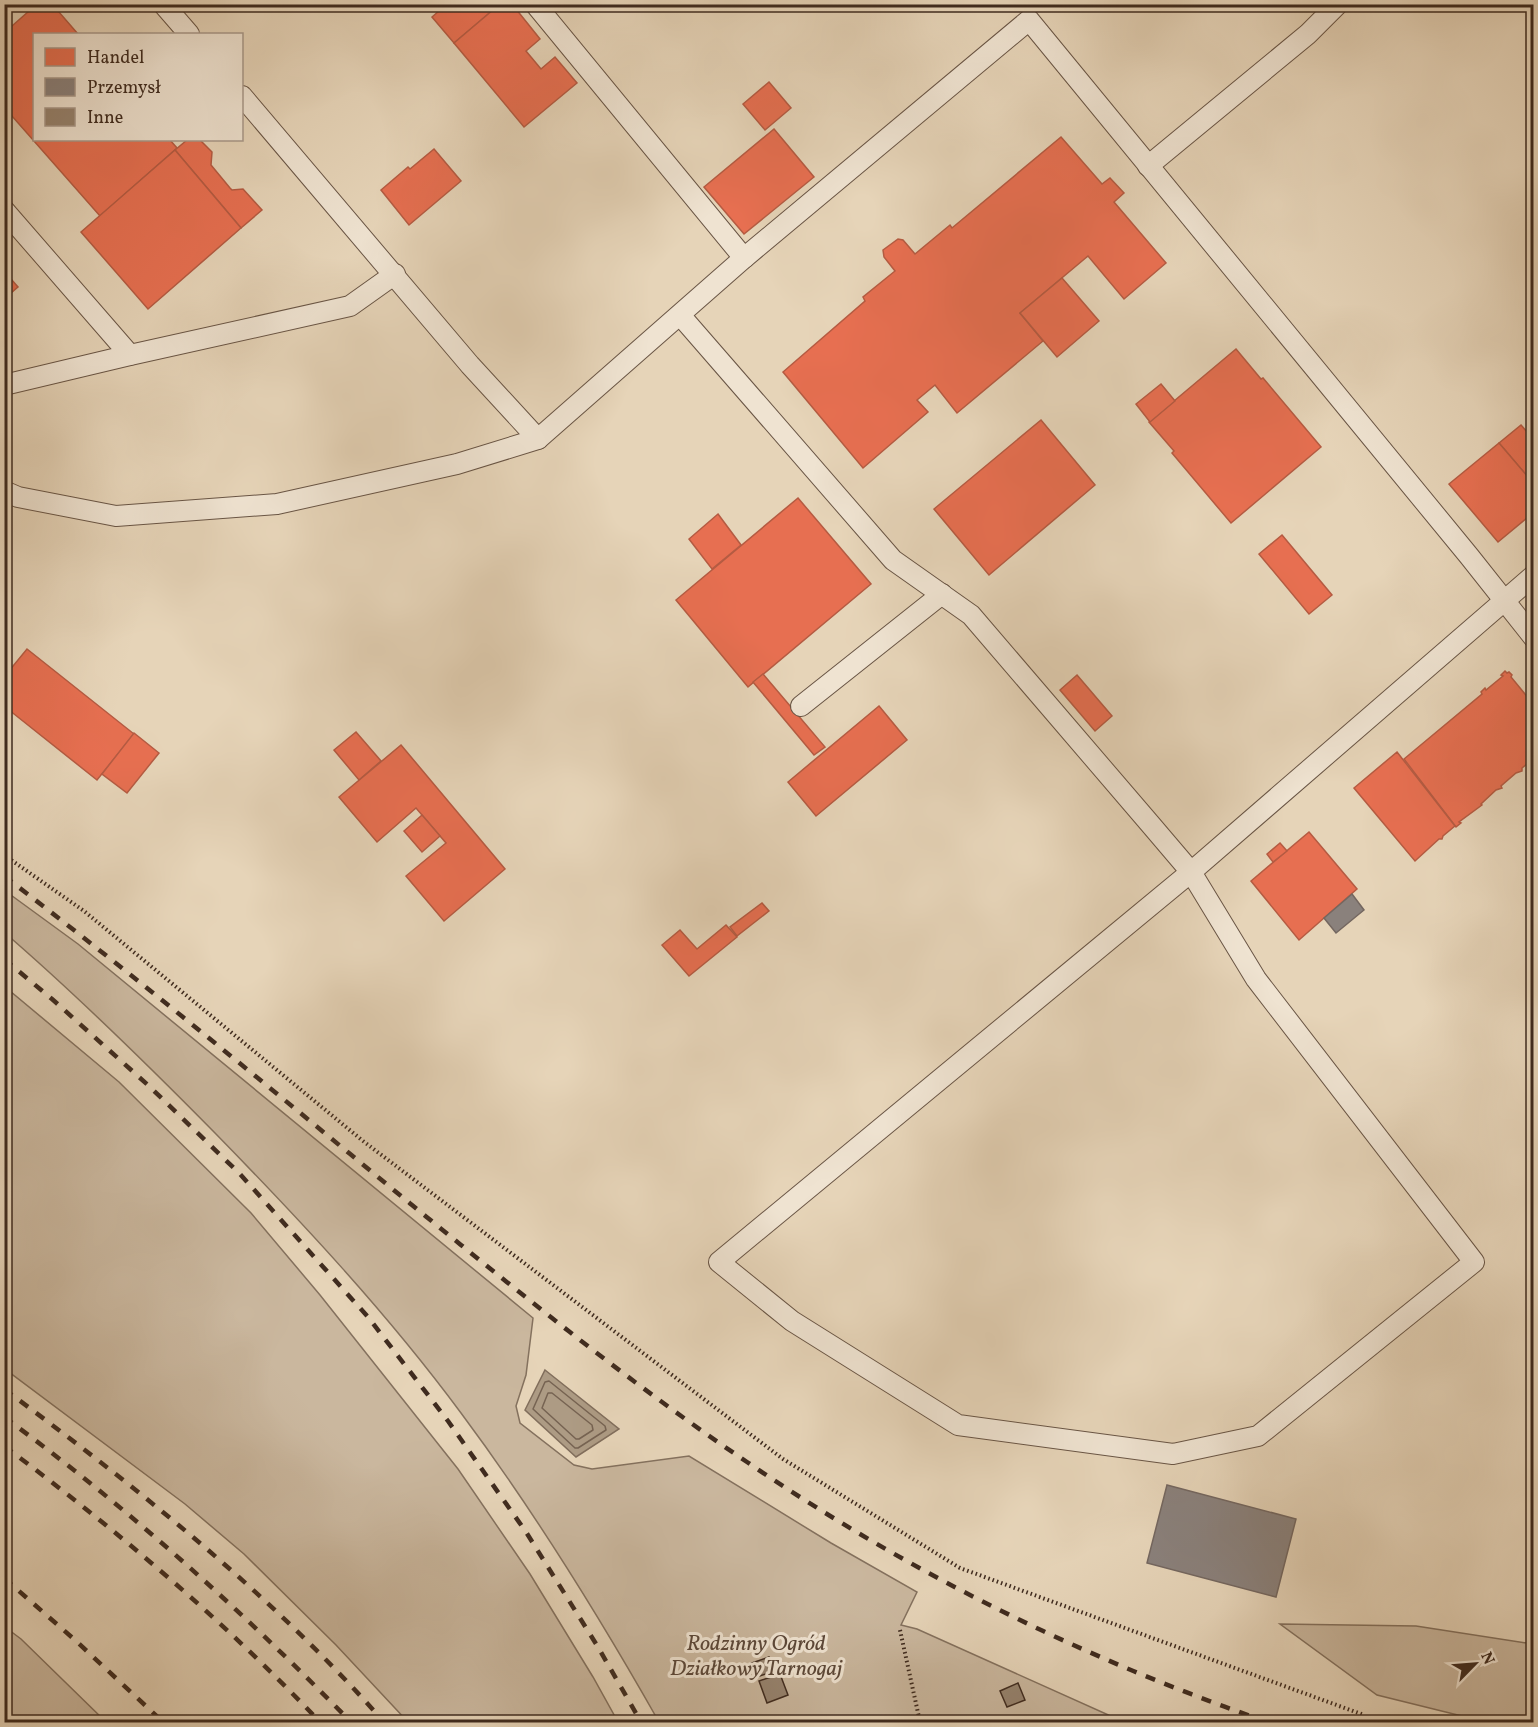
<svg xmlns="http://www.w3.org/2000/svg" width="1538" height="1727" font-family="Vollkorn,serif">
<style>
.green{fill:#cab79e;stroke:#84715e;stroke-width:1.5}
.water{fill:#ad9b84;stroke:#816e5c;stroke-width:1.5}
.shops{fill:#e76f51;stroke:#b55b42;stroke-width:1.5}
.industry{fill:#8a817c;stroke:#746760;stroke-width:1.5}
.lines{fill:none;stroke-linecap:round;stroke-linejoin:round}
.shore{stroke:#766352;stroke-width:1.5}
.building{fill:#96836f;stroke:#3f2b1f;stroke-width:1.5}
.lane-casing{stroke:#695545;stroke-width:22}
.path{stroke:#3f2b1f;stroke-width:4;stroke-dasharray:1.5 3;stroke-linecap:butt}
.lane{stroke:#efe3d1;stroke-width:20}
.rail{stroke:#3f2b1f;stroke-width:4.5;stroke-dasharray:10 10;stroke-linecap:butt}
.labels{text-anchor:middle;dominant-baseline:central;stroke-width:6;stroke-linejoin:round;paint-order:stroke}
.park-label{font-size:22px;font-style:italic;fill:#5b4738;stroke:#efe3d1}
</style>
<rect width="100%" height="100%" fill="#e6d4b8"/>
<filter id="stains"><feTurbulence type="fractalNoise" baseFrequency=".00333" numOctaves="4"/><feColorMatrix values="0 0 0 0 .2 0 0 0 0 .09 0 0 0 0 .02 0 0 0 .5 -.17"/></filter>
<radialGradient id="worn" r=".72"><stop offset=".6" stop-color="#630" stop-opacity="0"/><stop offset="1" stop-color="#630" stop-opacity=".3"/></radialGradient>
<!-- green -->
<g class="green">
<path d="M4,890L78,944L533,1318L526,1375L516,1406L520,1423L574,1465L592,1469L689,1456L831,1543L917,1592L901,1625L917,1629L1124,1722H659C599,1616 534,1511 461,1413C387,1313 302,1222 215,1133C147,1064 78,996 5,933Z"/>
<polygon points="4,986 119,1082 251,1213 320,1295 458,1469 530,1574 593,1677 618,1722 408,1722 336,1645 244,1554 185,1504 5,1369"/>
<polygon points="1280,1624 1416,1626 1533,1644 1533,1722 1486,1722 1377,1695"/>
<polygon points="5,1627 21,1639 106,1722 5,1722"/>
</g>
<!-- water -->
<polygon class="water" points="545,1370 619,1429 576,1457 525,1410"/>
<!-- shops -->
<g class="shops">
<polygon points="37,4 52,4 78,34 34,34 34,140 170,140 177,148 100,216 4,107 4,33"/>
<polygon points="447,4 500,4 454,43 432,17"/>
<polygon points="500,4 512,4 540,39 526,51 541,69 555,57 577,83 524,127 454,43"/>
<polygon points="769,82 791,108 765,130 743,104"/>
<polygon points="774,129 814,177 744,234 704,187"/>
<polygon points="1061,137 1102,184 1110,178 1124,193 1114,202 1166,263 1124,299 1088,256 1020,313 1043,341 957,413 935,385 917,400 928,412 863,468 783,372 865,301 863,297 895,271 884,257 883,250 898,239 903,240 915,254 950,225 952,228"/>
<polygon points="187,140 200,140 212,152 211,165 230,188 232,190 243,189 262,210 241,228 175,150"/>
<polygon points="434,149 461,181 409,225 381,190 408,167 410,169"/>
<polygon points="175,150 241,228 148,309 81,232"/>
<polygon points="4,271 18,287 4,299"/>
<polygon points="1062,278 1099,321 1057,357 1020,313"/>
<polygon points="1236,349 1261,379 1263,378 1321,447 1231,523 1172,453 1174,451 1149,422"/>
<polygon points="1161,384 1175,401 1150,422 1136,404"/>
<polygon points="1041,420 1095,485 989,575 934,509"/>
<polygon points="1521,425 1534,440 1534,484 1499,443"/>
<polygon points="1499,443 1534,484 1534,512 1498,542 1449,484"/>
<polygon points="798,498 871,584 748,687 676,600"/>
<polygon points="718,514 741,545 712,569 689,539"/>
<polygon points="1282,535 1332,595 1309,614 1259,554"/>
<polygon points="27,649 134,734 97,780 4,706 4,677"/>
<polygon points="1505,671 1507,673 1509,672 1512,675 1511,677 1534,705 1534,758 1522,768 1522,771 1516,773 1501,786 1502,788 1496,790 1481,804 1482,805 1459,822 1461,823 1456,827 1404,759 1482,694 1481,692 1485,688 1486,690 1503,676 1501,675"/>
<polygon points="763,674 825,747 814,755 753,682"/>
<polygon points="1077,675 1112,716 1095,731 1060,690"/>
<polygon points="879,706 907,740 816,816 788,782"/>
<polygon points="356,732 381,761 359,780 334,750"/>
<polygon points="134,733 159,753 127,793 102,774"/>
<polygon points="401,745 505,869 444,921 406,876 446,843 416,808 377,842 339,797"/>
<polygon points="1397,752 1455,826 1443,836 1442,839 1439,839 1415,861 1354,788"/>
<polygon points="422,815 440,836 422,852 404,831"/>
<polygon points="1309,832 1357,889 1299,940 1251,881"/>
<polygon points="1280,843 1287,851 1273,862 1267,854"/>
<polygon points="762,903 769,911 737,936 730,927"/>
<polygon points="726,925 737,937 689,976 662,945 680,930 697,949"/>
</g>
<!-- industry -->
<g class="industry">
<polygon points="1352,894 1364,910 1336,933 1324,918"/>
<polygon points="1167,1485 1296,1519 1276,1597 1147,1563"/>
</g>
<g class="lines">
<!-- shore -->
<g class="shore">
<polygon points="549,1381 605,1426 606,1430 578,1448 575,1448 533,1409 545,1382"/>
<polygon points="548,1393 552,1393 592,1425 593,1430 579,1439 576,1439 542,1408"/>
</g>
</g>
<!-- building -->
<g class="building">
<polygon points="769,1657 774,1671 754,1678 749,1664"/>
<polygon points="780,1674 788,1695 767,1703 759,1681"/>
<polygon points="1018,1683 1025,1700 1007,1707 1000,1691"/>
</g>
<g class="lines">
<defs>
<g id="lane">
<polyline points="163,4 189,34"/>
<polyline points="535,4 744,258"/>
<polyline points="242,96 470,365 538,439 744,258 1029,20 1469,556 1534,638"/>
<polyline points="1148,166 1308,34 1338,4"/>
<polyline points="4,210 130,355"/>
<polyline points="680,315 893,560 971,615 1151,825 1191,872 1256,979 1474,1262 1258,1436 1173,1454 958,1425 792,1321 719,1262 1191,872 1534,575"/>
<polyline points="4,385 130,355 350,306 395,274"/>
<polyline points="4,491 18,497 116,516 277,504 457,464 538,439"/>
<polyline points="801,706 942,594"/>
</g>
</defs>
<!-- lane casing -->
<use href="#lane" class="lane-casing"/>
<!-- path -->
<g class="path">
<polyline points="4,855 84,911 363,1141 783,1459 960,1568 1364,1715"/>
<polyline points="900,1630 920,1722"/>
</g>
<!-- lane -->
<use href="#lane" class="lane"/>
<!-- rail -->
<g class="rail">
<path d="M4,876C143,982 277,1094 412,1205C521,1294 630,1383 747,1462C908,1572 1084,1659 1268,1722"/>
<polyline points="4,959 52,999 149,1086 240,1174 368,1317 448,1421 526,1532 598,1647 641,1722"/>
<path d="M4,1389C139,1489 273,1596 384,1722"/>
<path d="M4,1417C130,1509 243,1612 351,1722"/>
<path d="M4,1446C117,1530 224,1621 320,1722"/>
<polyline points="4,1578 75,1640 163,1722"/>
</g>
</g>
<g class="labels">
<!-- park labels -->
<g class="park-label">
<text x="756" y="1644">Rodzinny Ogród<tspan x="756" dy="25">Działkowy Tarnogaj</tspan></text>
</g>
</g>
<!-- margin -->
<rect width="1538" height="1727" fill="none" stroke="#e6d4b8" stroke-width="24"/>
<rect x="6" y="6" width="1526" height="1715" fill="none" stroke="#3f2b1f" stroke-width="3"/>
<rect x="12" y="12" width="1514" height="1703" fill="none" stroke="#3f2b1f" stroke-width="1.5"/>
<!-- legend -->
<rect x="33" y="33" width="210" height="108" fill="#efe3d1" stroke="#a9998a" stroke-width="1.5"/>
<rect x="45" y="48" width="30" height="18" fill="#e76f51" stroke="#a9998a" stroke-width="1.5"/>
<text x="87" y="63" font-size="18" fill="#3f2b1f">Handel</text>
<rect x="45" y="78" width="30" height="18" fill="#8a817c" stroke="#a9998a" stroke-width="1.5"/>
<text x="87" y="93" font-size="18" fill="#3f2b1f">Przemysł</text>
<rect x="45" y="108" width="30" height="18" fill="#96836f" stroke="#a9998a" stroke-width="1.5"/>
<text x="87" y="123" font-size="18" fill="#3f2b1f">Inne</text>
<!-- north arrow -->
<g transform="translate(1475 1664) rotate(65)" stroke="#efe3d1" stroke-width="4.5" paint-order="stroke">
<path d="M0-4.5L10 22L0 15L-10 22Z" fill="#3f2b1f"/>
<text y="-9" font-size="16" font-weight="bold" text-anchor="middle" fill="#3f2b1f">N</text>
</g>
<rect width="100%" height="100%" filter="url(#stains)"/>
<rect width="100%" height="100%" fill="url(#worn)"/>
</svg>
